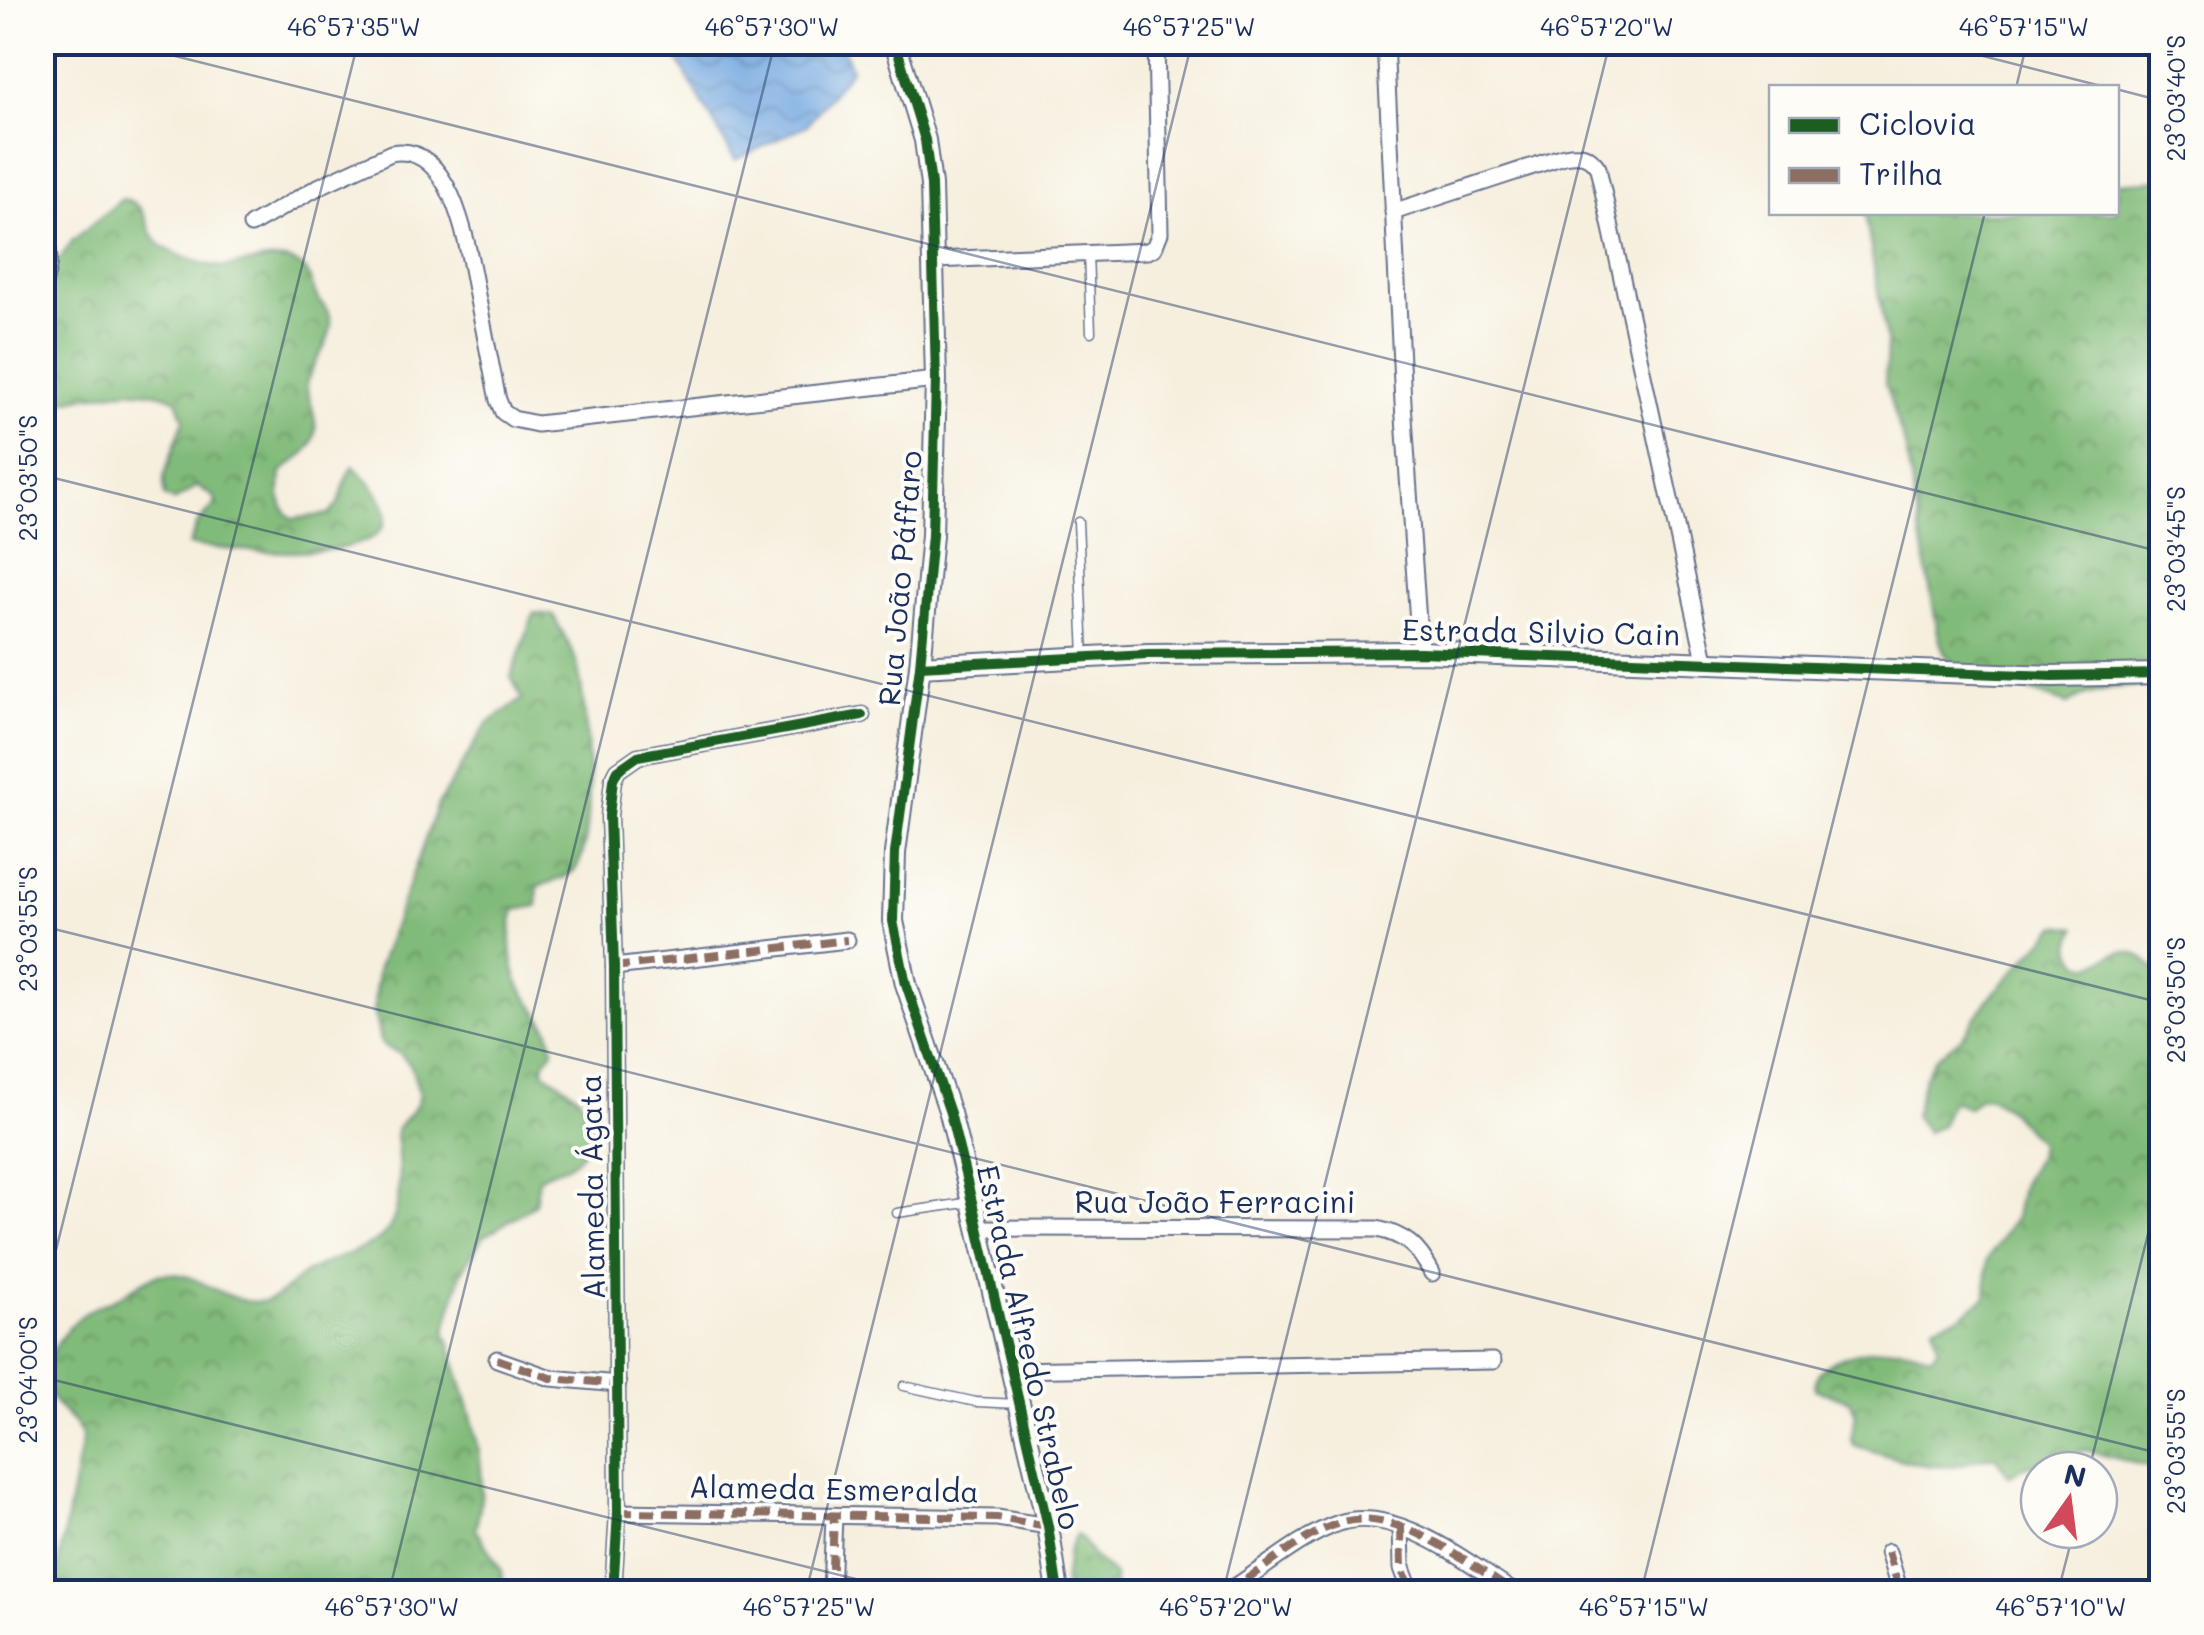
<svg xmlns="http://www.w3.org/2000/svg" width="2204" height="1635" font-family="Mali,sans-serif">
<style>
.forest{fill:url(#forest-crowns);stroke:#4e756c;stroke-width:2.5}
.water{fill:url(#water-waves);stroke:#486ca0;stroke-width:2.5}
.lines{fill:none;stroke-linecap:round;stroke-linejoin:round}
.service-casing{stroke:#68728b;stroke-width:11}
.minor-casing{stroke:#68728b;stroke-width:19}
.tertiary-casing{stroke:#68728b;stroke-width:24}
.service{stroke:#fff;stroke-width:8}
.minor{stroke:#fff;stroke-width:15}
.tertiary{stroke:#fff;stroke-width:20}
.quiet{stroke:#8d6e63;stroke-width:8;stroke-dasharray:15 8;stroke-linecap:butt}
.cycleway-casing{stroke:#fdfcf7;stroke-width:16}
.cycleway{stroke:#1b5e20;stroke-width:10}
.ticks{fill:none;stroke:#1b2f5e;stroke-width:2.5;stroke-opacity:0.45}
.labels{text-anchor:middle;dominant-baseline:central;stroke-width:8;stroke-linejoin:round;paint-order:stroke}
.street-label{font-size:30px;fill:#1b2f5e;stroke:#fdfcf7}
.neatline{fill:none;stroke:#1b2f5e;stroke-width:4}
.ticks-label{font-size:25px;text-anchor:middle;fill:#1b2f5e}
</style>
<defs>
<pattern id="forest-crowns" width="20" height="18" patternUnits="userSpaceOnUse" patternTransform="scale(2.5)"><rect width="20" height="18" fill="#81bb79"/><path d="M2 6a3 3 0 1 1 6 0M12 15a3 3 0 1 1 6 0" fill="none" stroke="#699866"/></pattern>
<pattern id="water-waves" width="16" height="10" patternUnits="userSpaceOnUse" patternTransform="scale(2.5)"><rect width="16" height="10" fill="#74a9e1"/><path d="M0 5q4-4 8 0t8 0" fill="none" stroke="#5e8aba"/></pattern>
</defs>
<rect width="100%" height="100%" fill="#fdfcf7"/>
<filter id="ink" filterUnits="userSpaceOnUse"><feTurbulence type="fractalNoise" baseFrequency=".01" numOctaves="2"/><feDisplacementMap in="SourceGraphic" scale="20" xChannelSelector="R" yChannelSelector="G"/><feConvolveMatrix kernelMatrix="1 2 1 2 8 2 1 2 1" color-interpolation-filters="sRGB"/></filter>
<filter id="wash" filterUnits="userSpaceOnUse"><feTurbulence type="fractalNoise" baseFrequency=".0048" numOctaves="4" result="noise"/><feDisplacementMap in="SourceGraphic" scale="40" xChannelSelector="R" yChannelSelector="G"/><feGaussianBlur stdDeviation="2.25" result="paint"/><feColorMatrix in="noise" values="0 0 0 0 0 0 0 0 0 0 0 0 0 0 0 0 0 1.4 0 .05"/><feComposite in="paint" operator="in"/></filter>
<g filter="url(#wash)">
<rect width="100%" height="100%" fill="#f6efde"/>
<!-- forest -->
<g class="forest">
<path d="M2161,180V687C2128,686 2097,684 2068,704L1956,665L1945,654L1939,639L1905,446L1885,384L1887,345L1865,213L2116,212L2117,183Z"/>
<path d="M122,199C151,202 143,236 165,248C179,256 207,267 223,267C247,266 286,249 305,270C312,277 312,289 317,297C323,306 331,312 331,324C330,343 313,362 307,381C305,388 309,395 311,403C322,442 312,449 281,472C280,490 276,507 293,519L330,514C348,495 339,484 353,466C361,474 373,484 379,495C425,574 223,549 189,545L198,523L215,505V498L197,486L174,501L164,496V476L184,419L177,400C137,380 85,398 43,405V282L73,240Z"/>
<path d="M534,613L553,615C561,630 572,647 577,664C587,705 597,828 578,865C571,878 552,882 538,886L537,906L515,910C508,930 510,969 521,988C534,1009 553,1026 553,1051L544,1062L543,1071C555,1080 573,1089 582,1101C597,1122 591,1152 568,1165C559,1171 548,1170 539,1178L535,1204L482,1238L461,1273L445,1333C453,1346 452,1356 457,1369C473,1421 492,1475 475,1529L500,1568L506,1592H53L82,1439C77,1413 45,1411 47,1375C48,1349 69,1322 92,1309C101,1304 111,1302 120,1296C139,1285 150,1272 174,1274C202,1276 226,1303 260,1302C278,1301 289,1284 304,1274C325,1261 351,1255 373,1243C409,1225 398,1163 396,1130L416,1106L420,1095L411,1066L399,1053L384,1047L380,1041L374,1010L377,971L438,804L487,724L522,699L511,677Z"/>
<path d="M2058,925L2077,928C2072,940 2068,947 2076,958C2090,976 2106,954 2121,952C2139,950 2150,964 2161,976V1470L2085,1450L2021,1468L2009,1476L1997,1457C1979,1455 1967,1465 1950,1466C1917,1468 1885,1454 1854,1445L1851,1439L1856,1414L1850,1401L1815,1389C1811,1356 1875,1348 1900,1348C1911,1348 1922,1354 1932,1356L1938,1347L1934,1325L1961,1316L1986,1297L1987,1260L2015,1217L2021,1186L2037,1157L2039,1142L2007,1108L1988,1096L1979,1097L1968,1108L1952,1100L1941,1126L1927,1132L1914,1116L1924,1078L1935,1058L1962,1037L1991,996Z"/>
<polygon points="1076,1535 1080,1537 1094,1558 1114,1575 1114,1592 1063,1592 1068,1552"/>
</g>
<!-- water -->
<polygon class="water" points="734,43 841,43 851,69 807,125 735,160 671,48 730,49"/>
</g>
<g filter="url(#ink)">
<g class="lines">
<defs>
<g id="service">
<polyline points="1088,253 1091,332"/>
<polyline points="1078,522 1084,656"/>
<polyline points="897,1213 972,1202"/>
<polyline points="904,1386 976,1402 1019,1404"/>
</g>
<g id="minor">
<polyline points="1385,42 1403,403 1420,652"/>
<path d="M1393,212L1564,156C1580,153 1589,154 1598,168L1705,660"/>
<path d="M251,225L320,186L391,153C455,140 469,256 478,300C485,333 491,367 498,400L503,412L513,419L537,424L936,380"/>
<path d="M42,230C52,251 50,268 42,289"/>
<polyline points="935,260 1147,251 1154,248 1160,233 1156,42"/>
<polyline points="614,967 847,940"/>
<path d="M978,1228L1377,1229C1406,1235 1419,1248 1432,1273"/>
<polyline points="497,1359 551,1378 618,1384"/>
<polyline points="1009,1370 1493,1361"/>
<polyline points="618,1512 997,1518 1048,1526"/>
<polyline points="1401,1527 1402,1568 1411,1592"/>
<polyline points="1888,1552 1900,1592"/>
<polyline points="613,1592 618,1512 614,967 609,816 613,780 618,770 638,756 862,715"/>
<polyline points="831,1592 834,1516"/>
<path d="M1227,1592C1263,1570 1299,1537 1339,1523C1396,1504 1469,1564 1514,1592"/>
</g>
<g id="tertiary">
<polyline points="895,42 925,140 931,185 936,380 932,535 920,666 895,853 893,921 906,984 950,1113 972,1202 1048,1526 1058,1592"/>
<polyline points="920,666 1148,654 1420,652 2053,676 2162,674"/>
</g>
</defs>
<!-- service casing -->
<use href="#service" class="service-casing"/>
<!-- minor casing -->
<use href="#minor" class="minor-casing"/>
<!-- tertiary casing -->
<use href="#tertiary" class="tertiary-casing"/>
<!-- service -->
<use href="#service" class="service"/>
<!-- minor -->
<use href="#minor" class="minor"/>
<!-- tertiary -->
<use href="#tertiary" class="tertiary"/>
<!-- quiet -->
<g class="quiet">
<polyline points="614,967 847,940"/>
<polyline points="497,1359 551,1378 618,1384"/>
<polyline points="618,1512 997,1518 1048,1526"/>
<polyline points="1401,1527 1402,1568 1411,1592"/>
<polyline points="1888,1552 1900,1592"/>
<polyline points="831,1592 834,1516"/>
<path d="M1227,1592C1263,1570 1299,1537 1339,1523C1396,1504 1469,1564 1514,1592"/>
</g>
<defs>
<g id="cycleway">
<polyline points="895,42 925,140 931,185 936,380 932,535 920,666 895,853 893,921 906,984 950,1113 972,1202 1048,1526 1058,1592"/>
<polyline points="920,666 1148,654 1420,652 2053,676 2162,674"/>
<polyline points="613,1592 618,1512 614,967 609,816 613,780 618,770 638,756 862,715"/>
</g>
</defs>
<!-- cycleway casing -->
<use href="#cycleway" class="cycleway-casing"/>
<!-- cycleway -->
<use href="#cycleway" class="cycleway"/>
</g>
</g>
<!-- ticks -->
<path class="ticks" d="M119,42L2162,552M1928,42L2109,88M2016,88L2027,42M2116,89L2162,101M42,475L2162,1003M42,926L2162,1454M42,1306L358,42M42,1377L908,1592M2089,1470L2162,1178M389,1592L775,42M806,1592L1192,42M1223,1592L1610,42M1641,1592L1985,212M2058,1592L2074,1530"/>
<g class="labels">
<!-- street labels -->
<g class="street-label">
<text transform="translate(899 578) rotate(-85)">Rua João Páffaro</text>
<text transform="translate(1541 631) rotate(1)">Estrada Silvio Cain</text>
<text transform="translate(591 1187) rotate(-91)">Alameda Ágata</text>
<text x="1215" y="1201">Rua João Ferracini</text>
<text transform="translate(1030 1347) rotate(77)">Estrada Alfredo Strabelo</text>
<text transform="translate(834 1488) rotate(1)">Alameda Esmeralda</text>
</g>
</g>
<!-- margin -->
<rect width="2204" height="1635" fill="none" stroke="#fdfcf7" stroke-width="110"/>
<!-- legend -->
<rect x="1769" y="85" width="350" height="130" fill="#fdfcf7" stroke="#a3aaba" stroke-width="2.5"/>
<rect x="1789" y="118" width="50" height="15" fill="#1b5e20" stroke="#a3aaba" stroke-width="2.5"/>
<text x="1859" y="135" font-size="30" fill="#1b2f5e">Ciclovia</text>
<rect x="1789" y="168" width="50" height="15" fill="#8d6e63" stroke="#a3aaba" stroke-width="2.5"/>
<text x="1859" y="185" font-size="30" fill="#1b2f5e">Trilha</text>
<!-- north arrow -->
<g transform="translate(2069 1500) rotate(14)"><circle r="48" fill="#fdfcf7" stroke="#a3aaba" stroke-width="2.5"/>
<path d="M0-8L18 38L0 25L-18 38Z" fill="#d1495b"/>
<text y="-15" font-size="28" font-weight="bold" text-anchor="middle" fill="#1b2f5e">N</text>
</g>
<rect x="55" y="55" width="2094" height="1525" class="neatline"/>
<g class="ticks-label">
<text x="354" y="36">46°57'35"W</text>
<text x="772" y="36">46°57'30"W</text>
<text x="1189" y="36">46°57'25"W</text>
<text x="1607" y="36">46°57'20"W</text>
<text x="2024" y="36">46°57'15"W</text>
<text transform="translate(2176 98) rotate(-90)" y="9">23°03'40"S</text>
<text transform="translate(28 478) rotate(-90)" y="9">23°03'50"S</text>
<text transform="translate(2176 549) rotate(-90)" y="9">23°03'45"S</text>
<text transform="translate(28 929) rotate(-90)" y="9">23°03'55"S</text>
<text transform="translate(2176 1000) rotate(-90)" y="9">23°03'50"S</text>
<text transform="translate(28 1380) rotate(-90)" y="9">23°04'00"S</text>
<text transform="translate(2176 1451) rotate(-90)" y="9">23°03'55"S</text>
<text x="392" y="1616">46°57'30"W</text>
<text x="809" y="1616">46°57'25"W</text>
<text x="1226" y="1616">46°57'20"W</text>
<text x="1644" y="1616">46°57'15"W</text>
<text x="2061" y="1616">46°57'10"W</text>
</g>
</svg>
